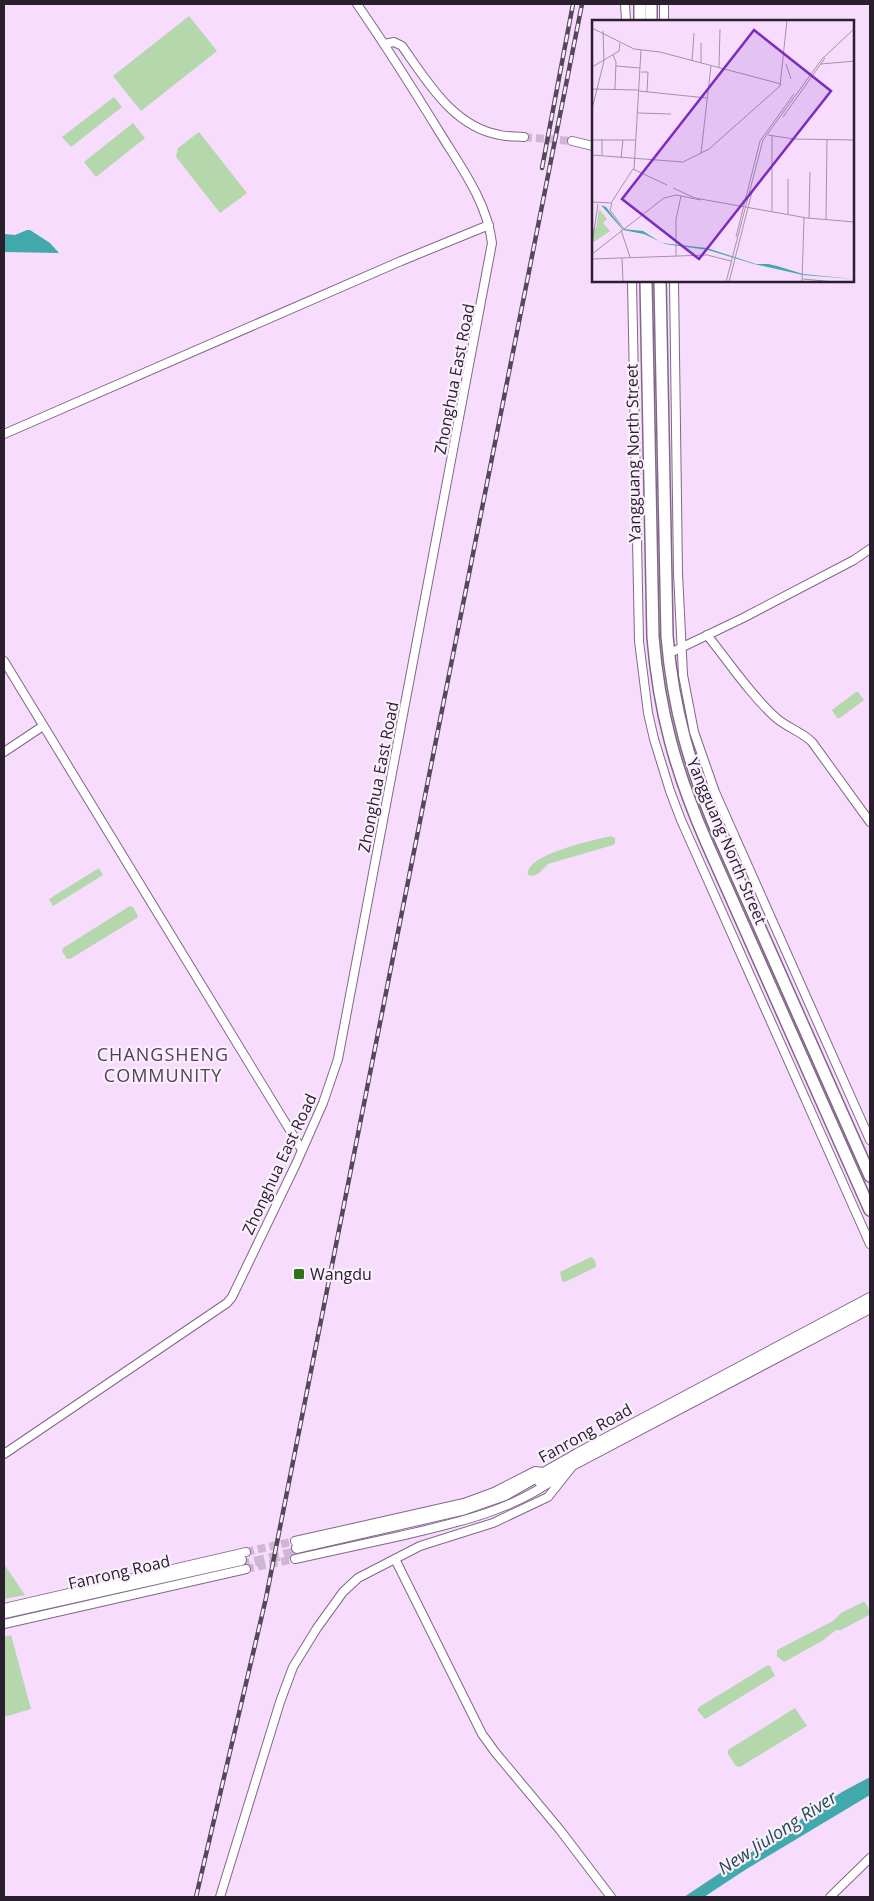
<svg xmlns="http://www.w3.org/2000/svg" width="874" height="1901" font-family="'Open Sans',sans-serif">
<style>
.green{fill:#b4d7ab}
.water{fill:#41a8ac}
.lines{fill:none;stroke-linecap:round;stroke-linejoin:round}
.minor-tunnel{stroke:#ceb6d4;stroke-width:8;stroke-dasharray:8 4;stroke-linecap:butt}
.major-tunnel{stroke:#ceb6d4;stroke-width:10;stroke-dasharray:10 5;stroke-linecap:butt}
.minor-casing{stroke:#816887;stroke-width:10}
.major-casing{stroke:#816887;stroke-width:12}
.highway-casing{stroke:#816887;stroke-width:14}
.minor{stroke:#fff;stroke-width:8}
.major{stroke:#fff;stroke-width:10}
.highway{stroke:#fff;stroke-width:11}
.rail-casing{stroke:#56485a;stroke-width:4.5}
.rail{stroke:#faeffd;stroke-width:2.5;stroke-dasharray:8;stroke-linecap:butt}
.poi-dot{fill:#2f7517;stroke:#faeffd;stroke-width:2}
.labels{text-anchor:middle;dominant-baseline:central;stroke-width:4.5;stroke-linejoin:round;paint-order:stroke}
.street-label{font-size:16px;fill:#2a202d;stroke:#faeffd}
.poi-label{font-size:16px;fill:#2a202d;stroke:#faeffd;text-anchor:start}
.neighbourhood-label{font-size:18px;letter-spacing:1px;fill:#553f5b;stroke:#faeffd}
.water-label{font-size:18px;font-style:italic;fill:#214e51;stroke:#faeffd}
.inset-road{fill:none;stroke:#a591aa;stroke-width:1}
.view{fill:#7b2cbf;fill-opacity:0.15;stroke:#7b2cbf;stroke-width:2.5}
.inset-edge{fill:none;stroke:#2a202d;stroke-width:2.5}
</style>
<rect width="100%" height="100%" fill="#f7dcfe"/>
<!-- green -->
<g class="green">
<polygon points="189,16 217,51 141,111 113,76"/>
<polygon points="114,97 122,107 71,147 62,137"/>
<polygon points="133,123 145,138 96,177 84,162"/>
<polygon points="199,132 247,193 220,213 176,157 178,148"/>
<polygon points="856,692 858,692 864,700 840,718 837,718 832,710"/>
<path d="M611,836L615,838V843L613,845L548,864L539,873L533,876L528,875C525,854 595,840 611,836Z"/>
<polygon points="99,868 103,875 53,906 49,899"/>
<polygon points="130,906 133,907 138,916 137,918 70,959 67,959 62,951 63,948"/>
<polygon points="591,1257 595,1260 596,1267 565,1282 562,1281 560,1272"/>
<polygon points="4,1564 25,1595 4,1599"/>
<polygon points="863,1602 865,1602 870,1611 869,1615 841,1630 836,1630 822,1641 784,1662 777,1656 777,1650 833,1621 841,1613"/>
<polygon points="11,1635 31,1709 4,1717 4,1637"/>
<polygon points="768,1665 770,1666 775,1676 705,1719 697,1710 699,1707"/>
<polygon points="795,1708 807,1726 740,1767 736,1766 728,1754 728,1750"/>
</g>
<!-- water -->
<g class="water">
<polygon points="27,230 30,230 50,243 59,253 4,252 4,234 15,235"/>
<polygon points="870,1777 870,1795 745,1870 704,1897 684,1897 842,1792"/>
</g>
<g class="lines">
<!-- minor-tunnel -->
<g class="minor-tunnel">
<polyline points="524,137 572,141"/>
<polyline points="246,1552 295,1541"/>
<polyline points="246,1569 295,1559"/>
</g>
<!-- major-tunnel -->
<polyline class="major-tunnel" points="240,1565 297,1552"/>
<defs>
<g id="minor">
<polyline points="625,4 626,21"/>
<polyline points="664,4 664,21"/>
<path d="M384,44L394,42L402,46C427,81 453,127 500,135C508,137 516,136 524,137"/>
<polyline points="572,141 593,146"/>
<polyline points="632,281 639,641 648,713 654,739 670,791 681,820 870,1244"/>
<polyline points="674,281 678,573 683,675 694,732 715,792 870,1140"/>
<polyline points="4,434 401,261 489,225"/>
<path d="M707,635C729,662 749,693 774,716C785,727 801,731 812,742L870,822"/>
<polyline points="668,654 743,618 854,560 870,549"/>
<polyline points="4,661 302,1150"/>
<polyline points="4,752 43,726"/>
<path d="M4,1454L227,1303L232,1297L296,1164L323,1103L338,1059L492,243C487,202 461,167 440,133C413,89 386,46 357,4"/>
<polyline points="295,1541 464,1503 494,1492 535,1471 544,1472"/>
<path d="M295,1559C330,1551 365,1544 400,1536C456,1523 513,1511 560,1475"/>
<polyline points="395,1559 482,1734 495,1752 560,1830 611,1897"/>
<polyline points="4,1608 246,1552"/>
<polyline points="4,1624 246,1569"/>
<polyline points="220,1897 280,1702 293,1667 317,1628 343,1592 358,1578 420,1546 493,1523 548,1497 571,1468"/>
<polyline points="830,1897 870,1858"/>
</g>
<g id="major">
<polyline points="540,1482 870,1308"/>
<polyline points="297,1548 462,1510 505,1495 577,1454 870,1298"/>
<polyline points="4,1613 241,1560"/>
</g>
<g id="highway">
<polyline points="640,4 640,21"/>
<polyline points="651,4 651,21"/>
<path d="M646,281L653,637C659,712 676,772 706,841L870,1210"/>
<path d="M660,281L667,636C673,709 690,768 719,836L870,1176"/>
</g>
</defs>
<!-- minor casing -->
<use href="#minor" class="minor-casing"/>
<!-- major casing -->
<use href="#major" class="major-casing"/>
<!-- highway casing -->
<use href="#highway" class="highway-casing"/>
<!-- minor -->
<use href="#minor" class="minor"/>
<!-- major -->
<use href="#major" class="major"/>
<!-- highway -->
<use href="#highway" class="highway"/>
<defs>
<g id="rail">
<polyline points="542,168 573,4"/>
<polyline points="196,1897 266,1598 582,4"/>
</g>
</defs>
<!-- rail casing -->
<use href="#rail" class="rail-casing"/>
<!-- rail -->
<use href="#rail" class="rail"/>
</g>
<!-- markers -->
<rect class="poi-dot" x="293" y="1268" width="12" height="12" rx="2.5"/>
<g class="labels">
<!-- street labels -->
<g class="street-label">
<text transform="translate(454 379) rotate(-79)">Zhonghua East Road</text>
<text transform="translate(633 453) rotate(-91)">Yangguang North Street</text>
<text transform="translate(378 777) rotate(-79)">Zhonghua East Road</text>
<text transform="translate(727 841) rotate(67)">Yangguang North Street</text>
<text transform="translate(279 1164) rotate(-65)">Zhonghua East Road</text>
<text transform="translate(585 1433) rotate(-29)">Fanrong Road</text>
<text transform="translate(119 1572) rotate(-13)">Fanrong Road</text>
</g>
<!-- poi labels -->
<g class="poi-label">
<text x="310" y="1274">Wangdu</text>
</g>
<!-- neighbourhood labels -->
<g class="neighbourhood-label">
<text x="163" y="1054">CHANGSHENG<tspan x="163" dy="21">COMMUNITY</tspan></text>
</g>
<!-- water labels -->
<g class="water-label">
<text transform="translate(777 1832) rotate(-33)">New Jiulong River</text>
</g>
</g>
<!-- overview -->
<g transform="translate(592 20)">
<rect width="262" height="262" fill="#f7dcfe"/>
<path d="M7,189L15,199L11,203L18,211L0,223V209L4,208Z" fill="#b4d7ab"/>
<path d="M9,185L14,187L31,209L51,211L70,223L115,228L164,244H176L185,246L211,254L262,259L211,255L162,244L116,230L73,224L52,214L31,210Z" fill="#41a8ac"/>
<path class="inset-road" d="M0,8L42,29L68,32L189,64M109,23V43M21,35L24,42L23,69M100,41L102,13M194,44L199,59M229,44L263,41M24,46L48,48M0,47L27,31L28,23M127,47L128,9M49,52H56L55,72M0,69L46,70M47,71L115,78M1,85L12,41L11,11M46,93L79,94M191,97L233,38M176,115L202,119L263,120M0,120H44M109,133L119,46M0,135L91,142L117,129L188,66L195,0M10,135V119M29,138L31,120M42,150L49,30M81,168L103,178L215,198L263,202M0,182L19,183L41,149L75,165M20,183L18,190L32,209M180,191V116M196,194V159M217,198L218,152M234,200L235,119M29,210L38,237M144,217L168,121L202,74M0,224L6,184M0,234L72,178L84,175L109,180M84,236V199L89,176M30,238L31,262M0,239L115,235L139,241M211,259L243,262M134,262L171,120L230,39L263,8M137,262L160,172M210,262L212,198"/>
<path class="view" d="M162,10L239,71L107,239L30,179Z"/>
<rect width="262" height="262" class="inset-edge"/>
</g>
<!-- border -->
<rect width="874" height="1901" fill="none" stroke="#2a202d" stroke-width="10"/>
</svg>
